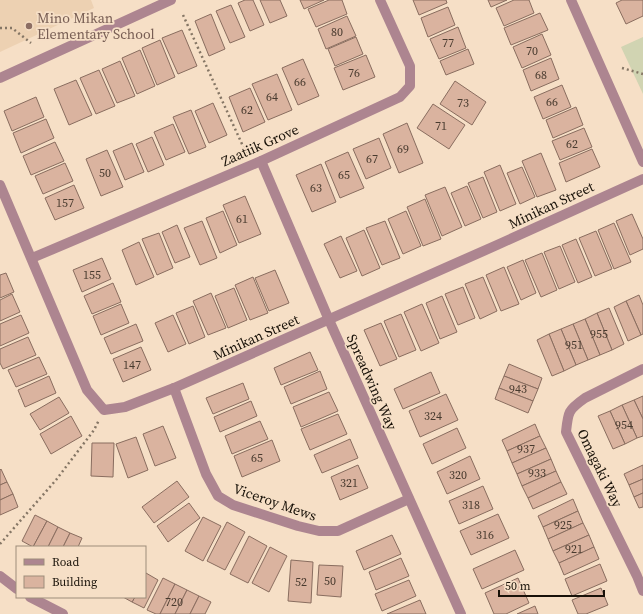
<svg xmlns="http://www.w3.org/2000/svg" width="643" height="614" font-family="'Source Serif 4',serif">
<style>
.built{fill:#edd1b2}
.green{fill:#d1d4b2}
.building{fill:#dab39f;stroke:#896d5f}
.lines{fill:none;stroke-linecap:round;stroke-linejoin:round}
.path{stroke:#857665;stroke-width:2.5;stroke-dasharray:2 3;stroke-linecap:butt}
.minor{stroke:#ad8590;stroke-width:10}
.tertiary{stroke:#ad8590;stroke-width:10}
.education-dot{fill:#8d6e63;stroke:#f6dfc6;stroke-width:1.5}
.labels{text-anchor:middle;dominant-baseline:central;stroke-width:3.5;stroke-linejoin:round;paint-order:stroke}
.number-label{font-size:12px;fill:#483a2e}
.education-label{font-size:14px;fill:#785e54;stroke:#f6dfc6;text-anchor:start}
.street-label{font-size:14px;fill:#181108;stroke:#f6dfc6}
</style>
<rect width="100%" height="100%" fill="#f6dfc6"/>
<!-- built -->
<polygon class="built" points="0,0 91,0 94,8 0,52"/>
<!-- green -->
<polygon class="green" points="643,37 643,94 621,47"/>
<!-- building -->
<g class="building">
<polygon points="245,0 253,0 264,25 250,31 238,3"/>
<polygon points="260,0 280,0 287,16 270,23"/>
<polygon points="300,0 324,0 304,9"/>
<polygon points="329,0 342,0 347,14 316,27 308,9"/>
<polygon points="413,0 446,0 447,3 419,15"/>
<polygon points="488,0 507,0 491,7"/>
<polygon points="514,0 529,0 534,13 504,26 496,8"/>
<polygon points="622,0 643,0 643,16 626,24 616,3"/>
<polygon points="231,5 245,37 230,43 216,11"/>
<polygon points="448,7 455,25 428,37 421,18"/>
<polygon points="540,13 548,30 511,45 504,28"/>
<polygon points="211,14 225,49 209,56 195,21"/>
<polygon points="347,16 356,36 326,49 318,29"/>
<polygon points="458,27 466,48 439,59 430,39"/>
<polygon points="182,30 197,66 178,74 162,38"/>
<polygon points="542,34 551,55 522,68 513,47"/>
<polygon points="356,37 363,54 335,66 328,49"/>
<polygon points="160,40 175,77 157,85 142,48"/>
<polygon points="468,49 474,64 446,75 440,61"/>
<polygon points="140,50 155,86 137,94 122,58"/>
<polygon points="366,55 375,77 343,90 334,68"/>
<polygon points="551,58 559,79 531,91 523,70"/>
<polygon points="303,59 319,96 298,105 282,68"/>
<polygon points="120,61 135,96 117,103 102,69"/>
<polygon points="99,70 115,106 96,114 80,78"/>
<polygon points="277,74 292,110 268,120 252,84"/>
<polygon points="76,80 92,115 69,125 54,89"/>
<polygon points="455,81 486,102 472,125 440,104"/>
<polygon points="562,85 571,107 543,119 534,97"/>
<polygon points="250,88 265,122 243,132 229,97"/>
<polygon points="36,97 44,117 12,131 4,111"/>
<polygon points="213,103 227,135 209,143 195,111"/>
<polygon points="433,104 465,125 449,149 417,128"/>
<polygon points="576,107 583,125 553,138 546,120"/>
<polygon points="191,110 206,147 189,154 173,117"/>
<polygon points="46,119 54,138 21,153 13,133"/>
<polygon points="407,123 423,163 399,173 383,134"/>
<polygon points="173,124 185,152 166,160 154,132"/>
<polygon points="584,128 592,147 560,160 552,141"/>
<polygon points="152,137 164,165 148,172 136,144"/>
<polygon points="379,138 391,168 366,179 353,149"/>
<polygon points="55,142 64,161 31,175 23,156"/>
<polygon points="132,143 144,172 125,180 113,151"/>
<polygon points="592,149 600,167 566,182 559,163"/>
<polygon points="107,150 123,187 101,196 86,159"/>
<polygon points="348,152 364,188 340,198 325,162"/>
<polygon points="541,153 556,190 537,197 522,161"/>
<polygon points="65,163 73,181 43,194 35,176"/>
<polygon points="321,164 336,202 312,212 296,175"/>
<polygon points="500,165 516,204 500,211 484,172"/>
<polygon points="522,167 535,197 520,204 507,173"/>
<polygon points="483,177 497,212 483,218 468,183"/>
<polygon points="74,185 84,208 55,220 45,198"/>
<polygon points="467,186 481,219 465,226 451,193"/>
<polygon points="445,187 462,227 442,236 425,195"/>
<polygon points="245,196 261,234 239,243 223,205"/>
<polygon points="425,199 441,239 423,246 407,207"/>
<polygon points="223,211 237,245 220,253 206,218"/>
<polygon points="406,211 421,246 403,254 388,219"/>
<polygon points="632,214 643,239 643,249 630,255 616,221"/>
<polygon points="202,221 217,258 200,265 184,228"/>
<polygon points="385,221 400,258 382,265 366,228"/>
<polygon points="614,223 631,262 614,269 598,230"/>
<polygon points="177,225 190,257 175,263 162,232"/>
<polygon points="364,230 380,268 362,276 346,238"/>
<polygon points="596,231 612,269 595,276 579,238"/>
<polygon points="159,233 173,268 157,275 142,239"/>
<polygon points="341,236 357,271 340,278 324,244"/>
<polygon points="576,239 592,277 578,283 562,245"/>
<polygon points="139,242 154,277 136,285 122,250"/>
<polygon points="560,246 575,282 559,289 544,252"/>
<polygon points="542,253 557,290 541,297 525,260"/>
<polygon points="102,258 111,279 82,292 73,270"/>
<polygon points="523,260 536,293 521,300 507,267"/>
<polygon points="504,267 519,304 501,311 486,275"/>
<polygon points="275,270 289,303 269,311 255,278"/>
<polygon points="6,273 14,292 0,298 0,275"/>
<polygon points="253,277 268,313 250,320 235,285"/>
<polygon points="483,277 497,311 480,319 465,284"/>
<polygon points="113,283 121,302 92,314 84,296"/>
<polygon points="463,287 475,318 458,325 445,294"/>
<polygon points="234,288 247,320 228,328 215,296"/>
<polygon points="211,293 226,328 208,335 193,301"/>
<polygon points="12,294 20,312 0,321 0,300"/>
<polygon points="639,295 643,305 643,334 641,335 626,301"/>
<polygon points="442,296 457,332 440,339 426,303"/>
<polygon points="626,301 641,335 628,341 614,307"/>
<polygon points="121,304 129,323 101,335 93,316"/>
<polygon points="422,304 439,343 421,351 404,312"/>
<polygon points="193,306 205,337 189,344 176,313"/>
<polygon points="609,308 624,344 612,350 597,313"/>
<polygon points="597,313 612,350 600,355 585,319"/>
<polygon points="401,314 416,350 399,357 384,321"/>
<polygon points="21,315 29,333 0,346 0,324"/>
<polygon points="173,315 186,344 168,352 155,323"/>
<polygon points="585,319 600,355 588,360 573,324"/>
<polygon points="381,323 397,359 380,366 364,330"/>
<polygon points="136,324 143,341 111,354 104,338"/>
<polygon points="573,324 588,360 576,365 561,329"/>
<polygon points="561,329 576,365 564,371 549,334"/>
<polygon points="549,334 564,371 552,376 537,340"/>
<polygon points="28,337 36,355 3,369 0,363 0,349"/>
<polygon points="141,347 151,370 123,382 113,359"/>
<polygon points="310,352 318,370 281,385 274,368"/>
<polygon points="39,357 47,374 16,387 8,370"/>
<polygon points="509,364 542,378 538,389 504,376"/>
<polygon points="320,371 327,389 291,404 284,387"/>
<polygon points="431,372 440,393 403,409 394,389"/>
<polygon points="49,376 56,393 25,407 18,390"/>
<polygon points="504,376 538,389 533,401 499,388"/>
<polygon points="243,383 249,399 213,414 206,398"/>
<polygon points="499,388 533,401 528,413 495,399"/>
<polygon points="329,392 338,411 301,427 293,407"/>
<polygon points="446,394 458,420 420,437 409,411"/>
<polygon points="643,396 643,419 634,400"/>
<polygon points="59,397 69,413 40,430 30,414"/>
<polygon points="634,400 643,419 643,436 637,438 622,405"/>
<polygon points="251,401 257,416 220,432 214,417"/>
<polygon points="622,405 637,438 625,444 610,411"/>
<polygon points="610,411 625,444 613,449 598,416"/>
<polygon points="338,414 347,434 310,450 301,429"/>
<polygon points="71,416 82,436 51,454 40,434"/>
<polygon points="260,421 268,439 232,454 225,436"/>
<polygon points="535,424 540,436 507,451 502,440"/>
<polygon points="163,426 176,458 155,466 143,434"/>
<polygon points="457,428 466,448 432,464 423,444"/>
<polygon points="540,436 546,448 512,463 507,451"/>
<polygon points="136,437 148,470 128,478 116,444"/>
<polygon points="350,439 358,458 322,473 314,455"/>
<polygon points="272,440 280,461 242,477 234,456"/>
<polygon points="92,443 114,443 113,477 91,476"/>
<polygon points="546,448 551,459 517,474 512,463"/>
<polygon points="470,456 480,479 447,494 437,472"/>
<polygon points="551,459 556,471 522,486 517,474"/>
<polygon points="358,465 368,488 340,500 331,477"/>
<polygon points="643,465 643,479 629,485 624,474"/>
<polygon points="1,469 7,482 0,485 0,470"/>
<polygon points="556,471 561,482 528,498 522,486"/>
<polygon points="643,479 643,493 634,497 629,485"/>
<polygon points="177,481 189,497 154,523 142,507"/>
<polygon points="7,482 13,494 0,500 0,485"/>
<polygon points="561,482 567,494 533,509 528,498"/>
<polygon points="483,486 493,509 459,524 449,501"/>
<polygon points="643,493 643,507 639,508 634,497"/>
<polygon points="13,494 18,507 0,515 0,500"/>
<polygon points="573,499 578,511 543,527 538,516"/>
<polygon points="189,503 200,518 168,542 157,526"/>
<polygon points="578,511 583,523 548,539 543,527"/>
<polygon points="498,514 509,538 471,555 460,531"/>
<polygon points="35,515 47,521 33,547 22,541"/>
<polygon points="203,517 221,526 203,561 185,551"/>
<polygon points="47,521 58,527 48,547 33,547"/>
<polygon points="227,522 245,532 225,570 207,561"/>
<polygon points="583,523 589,535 553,551 548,539"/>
<polygon points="58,527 70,533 63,547 48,547"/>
<polygon points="70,533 82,538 78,547 63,547"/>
<polygon points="392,535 401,554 364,570 356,551"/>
<polygon points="589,535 594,547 559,563 553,551"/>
<polygon points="249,536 267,546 248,583 230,574"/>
<polygon points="270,547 287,556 269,592 252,583"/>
<polygon points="594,547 599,559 564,575 559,563"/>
<polygon points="515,550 524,570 482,589 473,569"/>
<polygon points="401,558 409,576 376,590 369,572"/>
<polygon points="291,560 313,562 311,603 288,601"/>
<polygon points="600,564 607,581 572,596 565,579"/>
<polygon points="319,565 343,566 341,597 317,595"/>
<polygon points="146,573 158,580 144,608 132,602 135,597 145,597 145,576"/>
<polygon points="163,578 175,584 160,614 156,614 147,610"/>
<polygon points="518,578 529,603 506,614 494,614 485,593"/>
<polygon points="409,580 416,596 382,611 375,594"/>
<polygon points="175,584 187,590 175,614 160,614"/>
<polygon points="601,588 608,605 586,614 578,614 572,600"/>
<polygon points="187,590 199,596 190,614 175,614"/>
<polygon points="199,596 211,602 205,614 190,614"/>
<polygon points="123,597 135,597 132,602"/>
<polygon points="420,600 426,614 387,614"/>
<polygon points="535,606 538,614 517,614"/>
</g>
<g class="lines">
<!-- path -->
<g class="path">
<polyline points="183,15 247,155"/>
<polyline points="0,28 12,28 31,43"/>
<polyline points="622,68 643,74"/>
<polyline points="0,544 56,480 94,430 99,420"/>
</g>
<!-- minor -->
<g class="minor">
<polyline points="261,161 329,320 461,614"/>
<polyline points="0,185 87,390 104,410 125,407 174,388 497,245 643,179"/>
<polyline points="32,258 261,161 400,97 410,86 410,66 380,0"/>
<path d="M643,369L585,398C568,410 568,412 566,432L637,576L643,591"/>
<polyline points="174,388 206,474 218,496 233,505 298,526 319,531 338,531 409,499"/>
</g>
<!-- tertiary -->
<g class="tertiary">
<polyline points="571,0 643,162"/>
<polyline points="0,78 171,0"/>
<polyline points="0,576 17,589"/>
<polyline points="30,597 63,614"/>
</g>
</g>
<!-- markers -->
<circle class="education-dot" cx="29" cy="26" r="4"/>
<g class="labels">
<!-- number labels -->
<g class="number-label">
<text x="337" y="32">80</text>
<text x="448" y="43">77</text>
<text x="532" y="51">70</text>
<text x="354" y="73">76</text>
<text x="541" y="75">68</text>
<text x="300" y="82">66</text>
<text x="272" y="97">64</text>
<text x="552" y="102">66</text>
<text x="463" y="103">73</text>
<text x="247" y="110">62</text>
<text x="441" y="126">71</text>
<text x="572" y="144">62</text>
<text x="403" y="149">69</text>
<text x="372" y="159">67</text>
<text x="105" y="173">50</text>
<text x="344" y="175">65</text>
<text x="316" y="188">63</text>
<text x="65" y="203">157</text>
<text x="242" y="219">61</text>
<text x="92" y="275">155</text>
<text x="599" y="334">955</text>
<text x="574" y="345">951</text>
<text x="132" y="365">147</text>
<text x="518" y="389">943</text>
<text x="433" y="416">324</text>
<text x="624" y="425">954</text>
<text x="526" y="449">937</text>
<text x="257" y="458">65</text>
<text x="537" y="473">933</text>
<text x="458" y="475">320</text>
<text x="349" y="483">321</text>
<text x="471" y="505">318</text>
<text x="563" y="525">925</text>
<text x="485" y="535">316</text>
<text x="574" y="549">921</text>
<text x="330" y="581">50</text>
<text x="301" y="582">52</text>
<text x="174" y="602">720</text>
</g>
<!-- education labels -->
<g class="education-label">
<text x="37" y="18">Mino Mikan<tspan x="37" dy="16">Elementary School</tspan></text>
</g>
<!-- street labels -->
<g class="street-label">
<text transform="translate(260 145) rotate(-24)">Zaatiik Grove</text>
<text transform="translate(551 205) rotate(-25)">Minikan Street</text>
<text transform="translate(256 337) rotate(-24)">Minikan Street</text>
<text transform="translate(372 382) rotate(66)">Spreadwing Way</text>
<text transform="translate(600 468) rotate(64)">Omagaki Way</text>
<text transform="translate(275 502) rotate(19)">Viceroy Mews</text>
</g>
</g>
<!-- legend -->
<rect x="16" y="546" width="130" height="52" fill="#f6dfc6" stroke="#9d8d7a"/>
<rect x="24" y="559" width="20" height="6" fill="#ad8590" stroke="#9d8d7a"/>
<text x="52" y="566" font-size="12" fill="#181108">Road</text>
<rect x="24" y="576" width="20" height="12" fill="#dab39f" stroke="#9d8d7a"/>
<text x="52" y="586" font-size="12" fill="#181108">Building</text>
<!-- scale -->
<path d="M499 590v6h105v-6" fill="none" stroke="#181108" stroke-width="2"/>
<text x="505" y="590" font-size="12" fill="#181108" stroke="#f6dfc6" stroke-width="3" paint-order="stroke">50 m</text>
</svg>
